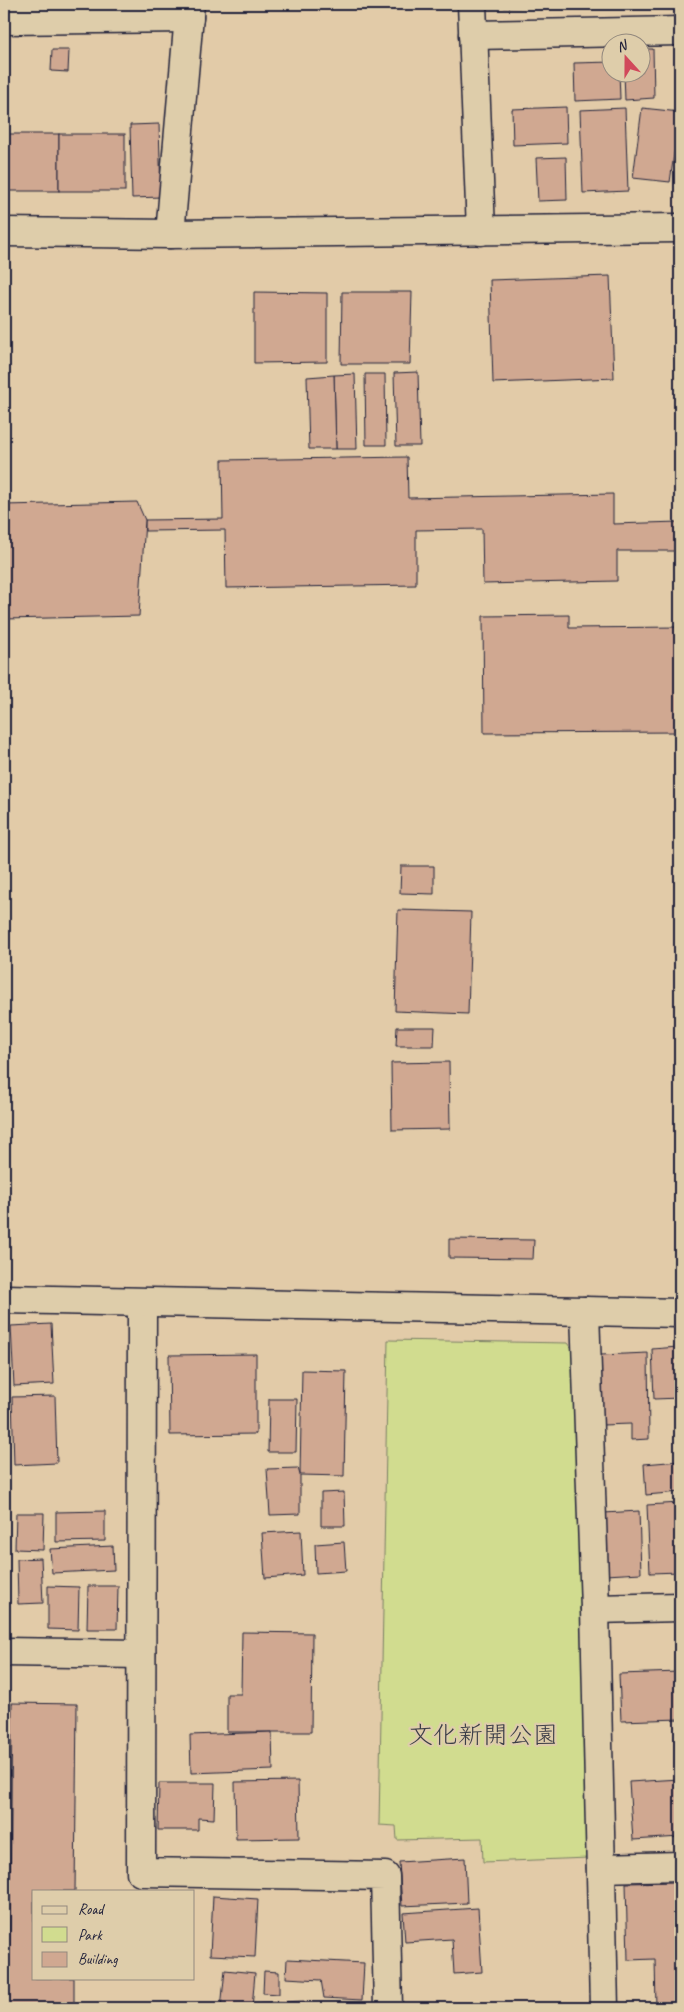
<svg xmlns="http://www.w3.org/2000/svg" width="684" height="2012" font-family="Caveat,'Klee One',sans-serif">
<style>
.green{fill:#d1dc8f;stroke:#7a7f65}
.building{fill:#d0a891;stroke:#22223b}
.lines{fill:none;stroke-linecap:round;stroke-linejoin:round}
.street-casing{stroke:#22223b;stroke-width:31}
.secondary-casing{stroke:#22223b;stroke-width:31}
.street{stroke:#decdaa;stroke-width:28}
.secondary{stroke:#decdaa;stroke-width:28}
.labels{text-anchor:middle;dominant-baseline:central;stroke-width:4.5;stroke-linejoin:round;paint-order:stroke}
.park-label{font-size:25px;fill:#3c3e48;stroke:#decdaa}
</style>
<rect width="100%" height="100%" fill="#e2cba8"/>
<filter id="ink" filterUnits="userSpaceOnUse"><feTurbulence type="fractalNoise" baseFrequency=".02" numOctaves="2"/><feDisplacementMap in="SourceGraphic" scale="10" xChannelSelector="R" yChannelSelector="G"/><feConvolveMatrix kernelMatrix="1 2 1 2 8 2 1 2 1" color-interpolation-filters="sRGB"/></filter>
<g filter="url(#ink)">
<!-- green -->
<polygon class="green" points="388,1340 568,1343 574,1351 589,1858 483,1862 482,1838 397,1840 396,1826 379,1825"/>
<!-- building -->
<g class="building">
<polygon points="504,4 571,4 571,5 504,7"/>
<polygon points="642,49 653,49 654,98 625,100 624,72 642,72"/>
<polygon points="52,50 69,50 68,72 51,71"/>
<polygon points="612,62 612,72 619,72 620,99 575,101 574,63"/>
<polygon points="566,107 567,143 513,145 512,109"/>
<polygon points="625,108 628,191 583,193 580,110"/>
<polygon points="642,108 680,112 670,182 633,178"/>
<polygon points="159,124 161,197 132,198 130,125"/>
<rect x="4" y="134" width="55" height="57"/>
<rect x="59" y="134" width="66" height="57"/>
<polygon points="566,157 567,200 538,201 536,158"/>
<polygon points="610,276 614,378 493,383 490,280"/>
<polygon points="254,292 327,293 327,362 254,363"/>
<polygon points="342,292 412,292 410,364 341,364"/>
<polygon points="418,372 420,446 396,446 394,373"/>
<polygon points="355,374 357,449 336,449 334,375"/>
<polygon points="365,374 385,374 386,445 366,445"/>
<polygon points="334,375 336,449 309,449 307,377"/>
<polygon points="407,457 408,498 613,494 613,524 679,522 678,551 617,551 617,581 483,584 482,529 416,530 416,585 226,588 225,530 145,531 145,520 223,519 222,460"/>
<polygon points="679,479 680,479 680,594 678,551"/>
<polygon points="137,502 145,520 139,616 4,619 4,505"/>
<polygon points="569,615 569,628 680,627 680,732 484,733 483,616"/>
<polygon points="401,866 434,866 434,894 400,893"/>
<polygon points="398,910 471,912 468,1014 395,1011"/>
<polygon points="397,1027 435,1027 434,1046 396,1046"/>
<polygon points="449,1062 450,1129 392,1130 391,1063"/>
<polygon points="449,1239 534,1240 533,1259 449,1258"/>
<polygon points="51,1324 54,1384 14,1386 11,1326"/>
<polygon points="678,1347 680,1398 654,1399 652,1349"/>
<polygon points="648,1353 649,1439 631,1440 631,1424 602,1425 601,1355"/>
<polygon points="256,1354 256,1434 170,1435 169,1355"/>
<polygon points="302,1370 346,1371 344,1476 300,1475"/>
<polygon points="55,1396 57,1463 14,1465 12,1397"/>
<polygon points="269,1399 297,1399 296,1452 268,1452"/>
<polygon points="680,1461 680,1492 646,1495 644,1464"/>
<polygon points="298,1468 300,1475 300,1514 270,1515 267,1469"/>
<polygon points="344,1492 345,1526 321,1526 321,1493"/>
<polygon points="680,1503 680,1572 650,1573 647,1505"/>
<polygon points="105,1511 105,1541 56,1542 56,1512"/>
<polygon points="639,1511 641,1573 606,1575 604,1513"/>
<polygon points="16,1513 44,1513 43,1550 15,1549"/>
<polygon points="301,1531 303,1575 265,1578 262,1533"/>
<polygon points="344,1542 346,1571 316,1573 315,1544"/>
<polygon points="113,1546 114,1570 52,1573 50,1549"/>
<polygon points="41,1558 43,1603 18,1604 17,1559"/>
<polygon points="48,1586 79,1587 78,1630 48,1629"/>
<polygon points="88,1586 118,1586 117,1629 87,1629"/>
<polygon points="242,1632 312,1633 311,1732 227,1732 227,1694 241,1694"/>
<polygon points="680,1672 680,1719 621,1721 619,1674"/>
<polygon points="12,1703 77,1704 75,1891 34,1891 34,1978 74,1978 74,2008 9,2008"/>
<polygon points="272,1732 273,1770 191,1773 190,1735"/>
<polygon points="680,1779 680,1837 633,1840 629,1782"/>
<polygon points="298,1781 299,1838 236,1839 235,1782"/>
<polygon points="159,1783 215,1783 214,1819 198,1818 198,1830 158,1830"/>
<polygon points="465,1858 467,1903 402,1906 399,1862"/>
<polygon points="680,1882 680,2008 656,2008 655,1959 628,1960 626,1883"/>
<polygon points="213,1896 258,1899 255,1957 210,1955"/>
<polygon points="478,1908 482,1972 454,1974 452,1939 405,1942 403,1913"/>
<polygon points="287,1959 364,1963 362,2000 324,1998 321,1980 286,1978"/>
<polygon points="225,1970 255,1973 252,2008 221,2008"/>
<polygon points="264,1971 279,1972 279,1994 263,1993"/>
<polygon points="304,2001 304,2008 261,2008 260,2003"/>
<polygon points="547,2005 547,2008 523,2008 523,2007"/>
</g>
<g class="lines">
<defs>
<g id="street">
<polyline points="472,4 481,231"/>
<polyline points="4,20 189,18"/>
<polyline points="473,35 680,31"/>
<polyline points="4,232 170,234 680,228"/>
<polyline points="170,234 190,4"/>
<polyline points="142,1303 141,1872 385,1876 388,2008"/>
<polyline points="585,1311 595,1609 604,2008"/>
<polyline points="595,1609 680,1607"/>
<polyline points="4,1652 141,1654"/>
<polyline points="601,1868 680,1866"/>
</g>
<polyline id="secondary" points="4,1299 680,1313"/>
</defs>
<!-- street casing -->
<use href="#street" class="street-casing"/>
<!-- secondary casing -->
<use href="#secondary" class="secondary-casing"/>
<!-- street -->
<use href="#street" class="street"/>
<!-- secondary -->
<use href="#secondary" class="secondary"/>
</g>
</g>
<g class="labels">
<!-- park labels -->
<g class="park-label">
<text x="483" y="1735">文化新開公園</text>
</g>
</g>
<!-- margin -->
<rect width="684" height="2012" fill="none" stroke="#decdaa" stroke-width="20"/>
<rect x="10" y="10" width="664" height="1992" fill="none" stroke="#22223b" stroke-width="2" filter="url(#ink)"/>
<!-- legend -->
<rect x="32" y="1890" width="162" height="90" fill="#decdaa" stroke="#93897e"/>
<rect x="42" y="1906" width="25" height="8" fill="#decdaa" stroke="#93897e"/>
<text x="78" y="1914" font-size="15" fill="#22223b">Road</text>
<rect x="42" y="1927" width="25" height="15" fill="#d1dc8f" stroke="#93897e"/>
<text x="78" y="1940" font-size="15" fill="#22223b">Park</text>
<rect x="42" y="1952" width="25" height="15" fill="#d0a891" stroke="#93897e"/>
<text x="78" y="1964" font-size="15" fill="#22223b">Building</text>
<!-- north arrow -->
<g transform="translate(626 58) rotate(339)"><circle r="24" fill="#decdaa" stroke="#93897e"/>
<path d="M0-4L9 19L0 12L-9 19Z" fill="#d1495b"/>
<text y="-8" font-size="14" font-weight="bold" text-anchor="middle" fill="#22223b">N</text>
</g>
</svg>
